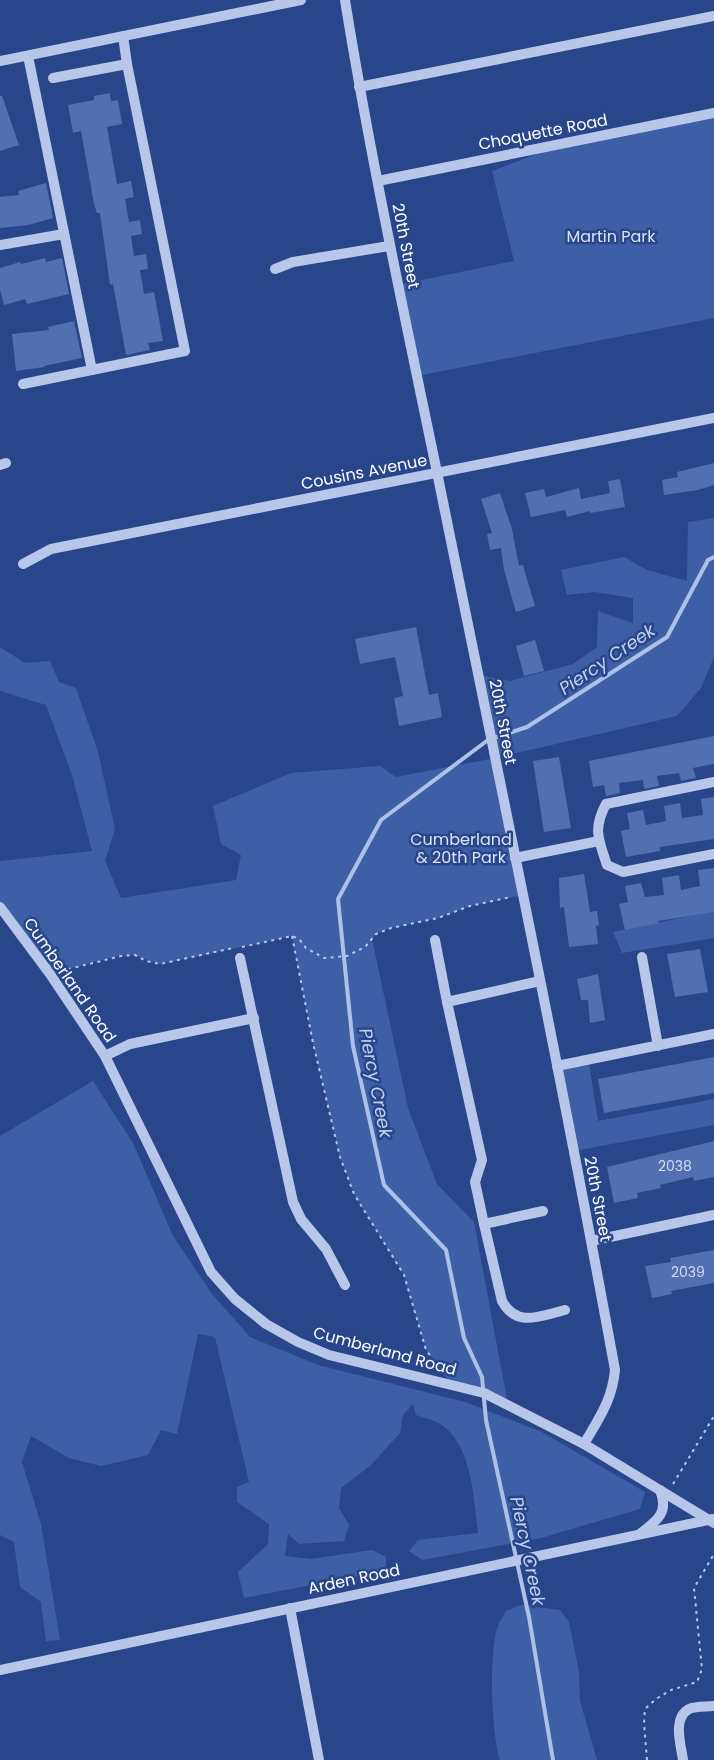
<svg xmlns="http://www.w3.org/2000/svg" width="714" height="1760" font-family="Poppins,sans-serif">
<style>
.green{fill:#3e5fa6}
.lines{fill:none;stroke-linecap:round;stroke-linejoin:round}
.stream{stroke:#acc0e9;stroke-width:4}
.building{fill:#526fb1}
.path{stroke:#b7c7e9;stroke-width:2;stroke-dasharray:3 4.5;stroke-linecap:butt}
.minor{stroke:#b7c7e9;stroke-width:10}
.labels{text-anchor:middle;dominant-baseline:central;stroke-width:5;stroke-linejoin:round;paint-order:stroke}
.number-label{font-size:14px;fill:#d4dbec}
.street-label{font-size:16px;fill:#fff;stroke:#29468a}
.park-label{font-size:16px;fill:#dbe4f7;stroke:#29468a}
.water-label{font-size:18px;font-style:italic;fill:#c3d2f0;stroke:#29468a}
</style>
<rect width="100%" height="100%" fill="#29468a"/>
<!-- green -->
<g class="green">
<polygon points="714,113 714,318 417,376 398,285 514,261 492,171 563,144"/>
<path d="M714,518V657L701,688L677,716L495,758L522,895L470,906L438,918L391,928L376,934L372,939L408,1108L437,1184L474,1222L508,1405L451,1384L426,1350L404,1275L354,1194L340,1157L313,1043L292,936L160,964C152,962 138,956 133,955C115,954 70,969 50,974L0,907V861L92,851L72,775L46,705L0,691V647L25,663L50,661L59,682L76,688L98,752L115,829L105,861L121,898L236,880L241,855L221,844L213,806L291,773L380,766L396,777L495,758L478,675L510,681L573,664L597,647L598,611L633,623V598L594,592L567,595L561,570L624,557L647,570L687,581L688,522Z"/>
<polygon points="714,911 714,938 622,953 613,932"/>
<polygon points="589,1064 598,1121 714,1099 714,1125 574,1151 558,1070"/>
<path d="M93,1081L133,1143L173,1236L212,1294L250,1337L318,1365L465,1402L540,1431L645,1492L640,1509L541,1538L422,1560L409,1551L418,1540L478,1533C474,1499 472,1447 442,1425C435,1420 424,1418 416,1415L413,1404L403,1415L400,1433L371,1465L341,1488L339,1508L349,1525L344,1541L299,1544L288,1534L285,1556L311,1559L372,1550L386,1557V1571L244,1598L238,1572L268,1544L269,1524L237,1502V1487L249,1482L215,1337L198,1334L177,1434L161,1430L148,1455L101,1466L69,1458L31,1436L22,1462L41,1524L60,1640L46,1641L41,1602L20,1587L14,1542L0,1535V1136Z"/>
<path d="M521,1605L560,1610L569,1622L579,1671L580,1701L597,1760H500C491,1732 489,1656 497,1628C499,1622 503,1616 506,1611Z"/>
</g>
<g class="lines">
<!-- stream -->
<polyline class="stream" points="553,1760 529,1617 486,1420 482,1377 464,1338 446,1250 384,1185 353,1046 338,899 381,820 488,740 527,727 667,637 708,560 714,557"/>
</g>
<!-- building -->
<g class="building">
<polygon points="110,93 111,101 118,100 122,124 107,127 117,184 131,181 134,197 125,199 129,222 140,220 142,234 131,236 134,256 146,254 148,269 140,270 144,294 154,292 163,341 148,343 150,350 126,355 113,284 110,285 100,213 97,213 94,204 81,131 73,133 68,105 94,100 94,96"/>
<polygon points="0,96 2,96 19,145 0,151"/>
<polygon points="46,183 53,218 28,225 0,228 0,197 19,195 18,191"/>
<polygon points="45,258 46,262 62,258 69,294 27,304 25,299 4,305 0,290 0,268 20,262 21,264"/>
<polygon points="74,321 82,358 44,366 44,367 16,371 12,334 49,330 48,327"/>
<polygon points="714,463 714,485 698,490 664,495 662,480 678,477 677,472"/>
<polygon points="620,479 625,507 590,513 590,511 567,517 565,510 531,517 525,493 544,489 546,497 579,488 581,499 610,493 608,481"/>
<polygon points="500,493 512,529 519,566 523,565 535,606 516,612 504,570 501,548 490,550 487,534 492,533 481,499"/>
<polygon points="416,627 429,695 438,693 442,717 399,726 394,698 403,696 395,657 360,664 355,639"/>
<polygon points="535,640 544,671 524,676 516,646"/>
<polygon points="714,736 714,764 693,768 696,778 681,781 679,773 657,776 659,786 644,789 643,780 619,783 620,793 606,796 604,785 593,787 589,761"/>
<polygon points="559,757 571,828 544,832 533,761"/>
<polygon points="714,797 714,839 660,847 660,851 626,857 621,831 630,829 627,813 643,810 646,825 666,821 664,806 680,803 682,818 703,815 701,799"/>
<polygon points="714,868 714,912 658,921 659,923 625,930 619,904 628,902 625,886 641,883 645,897 664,895 662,878 679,875 681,890 700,886 698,870"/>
<polygon points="584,874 590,912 597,911 599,925 596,926 598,944 569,947 564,907 560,908 559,878"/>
<polygon points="700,949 708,992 675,997 667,954"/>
<polygon points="598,974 605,1020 590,1023 588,1000 581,1000 577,979"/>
<polygon points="714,1057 714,1093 604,1113 598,1079"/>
<polygon points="714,1141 714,1177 694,1181 693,1177 660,1185 661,1188 637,1193 638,1198 614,1203 607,1167"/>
<polygon points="714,1250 714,1283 671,1291 672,1294 652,1298 645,1266 671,1262 670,1258"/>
</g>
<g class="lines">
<!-- path -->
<g class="path">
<polyline points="292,936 313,1043 340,1157 354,1194 404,1275 426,1350 442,1371"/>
<polyline points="242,947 292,936 299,939 306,948 324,958 347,956 365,947 376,934 391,928 438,918 470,906 511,897"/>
<polyline points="61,971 121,956 135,955 146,961 160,964 233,948"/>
<polyline points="673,1484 714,1416"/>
<polyline points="647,1760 644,1723 645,1709 656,1699 671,1690 697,1682 702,1669 694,1588 714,1554"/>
</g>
<!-- minor -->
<g class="minor">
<path d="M345,0C371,162 406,322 439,482C499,778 561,1073 615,1370C612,1401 599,1418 584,1444"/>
<polyline points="28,56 92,370"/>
<polyline points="0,61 301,0"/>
<polyline points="53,78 127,64"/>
<polyline points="359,87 714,16"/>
<polyline points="378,181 714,113"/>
<polyline points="0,245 64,234"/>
<polyline points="275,269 293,262 389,246"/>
<polyline points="23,384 185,351 127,64 123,36"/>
<polyline points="0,465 6,463"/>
<polyline points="23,564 51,549 714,418"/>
<path d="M714,782L606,804C593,828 598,839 607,865L623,872L714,854"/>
<polyline points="515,858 599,841"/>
<polyline points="0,907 50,974 105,1056 211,1272 235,1299 266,1324 298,1342 329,1355 484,1393 584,1444 714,1523"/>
<polyline points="435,940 447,1002 540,981"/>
<polyline points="642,957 658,1046"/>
<polyline points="240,958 293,1202 301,1219 326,1249 345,1285"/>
<polyline points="447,1002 482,1160 475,1182 484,1224 543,1211"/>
<polyline points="105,1056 130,1044 254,1018"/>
<polyline points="557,1066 714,1034"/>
<path d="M484,1224L502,1301C517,1328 540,1316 565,1310"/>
<polyline points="591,1241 714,1215"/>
<path d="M641,1533C658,1520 669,1512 660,1490"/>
<polyline points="290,1608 319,1760"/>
<polyline points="0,1670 713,1519"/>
<path d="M683,1760C681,1745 672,1718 689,1709C696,1706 707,1707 714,1706"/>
</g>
</g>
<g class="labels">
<!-- number labels -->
<g class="number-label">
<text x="675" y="1166">2038</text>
<text x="688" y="1272">2039</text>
</g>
<!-- street labels -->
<g class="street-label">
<text transform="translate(543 132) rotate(-11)">Choquette Road</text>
<text transform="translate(406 246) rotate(79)">20th Street</text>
<text transform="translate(364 472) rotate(-11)">Cousins Avenue</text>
<text transform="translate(503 722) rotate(79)">20th Street</text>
<text transform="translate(70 980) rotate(55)">Cumberland Road</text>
<text transform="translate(598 1199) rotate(79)">20th Street</text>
<text transform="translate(385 1351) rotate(15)">Cumberland Road</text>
<text transform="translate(354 1579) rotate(-12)">Arden Road</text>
</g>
<!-- park labels -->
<g class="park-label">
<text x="611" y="236">Martin Park</text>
<text x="461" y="839">Cumberland<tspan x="461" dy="18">&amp; 20th Park</tspan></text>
</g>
<!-- water labels -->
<g class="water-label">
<text transform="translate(607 659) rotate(-34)">Piercy Creek</text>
<text transform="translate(376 1083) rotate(79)">Piercy Creek</text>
<text transform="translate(528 1551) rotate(78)">Piercy Creek</text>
</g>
</g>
</svg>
